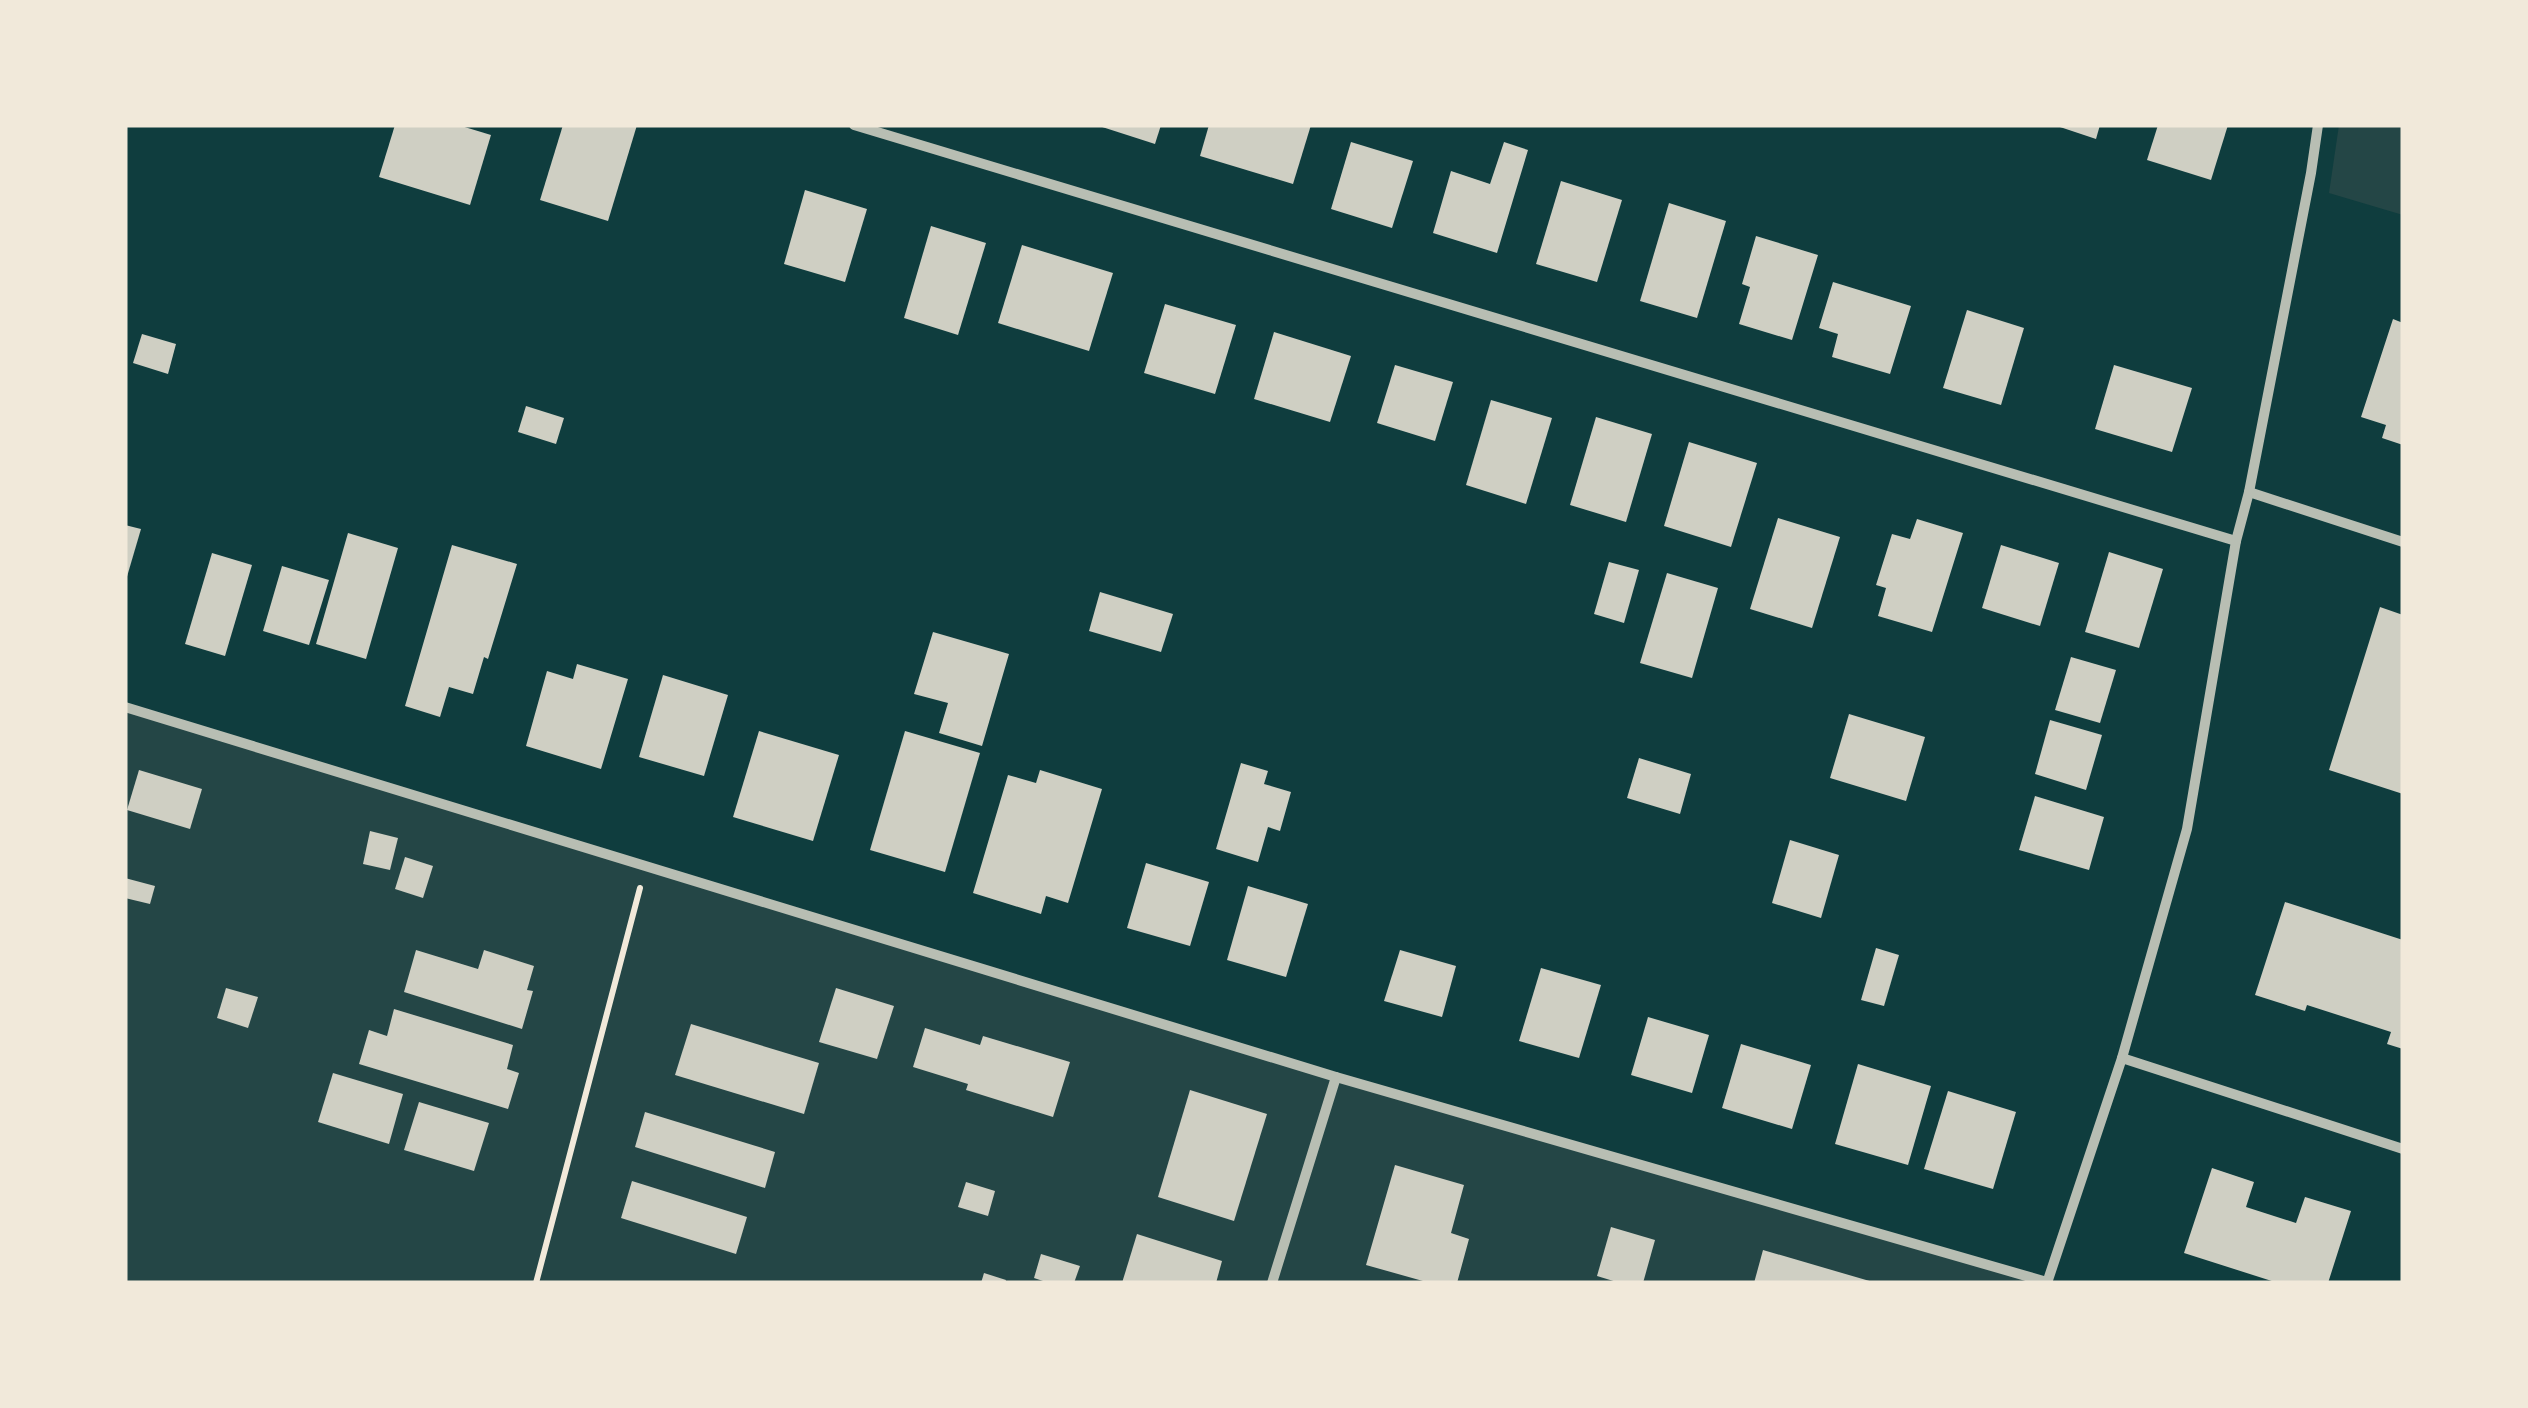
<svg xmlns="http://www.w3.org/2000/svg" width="2528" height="1408" font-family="Lora,serif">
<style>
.green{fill:#244646}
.building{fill:#cfcfc3}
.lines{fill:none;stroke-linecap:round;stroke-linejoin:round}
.path{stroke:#f1e9da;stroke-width:6}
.minor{stroke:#b8beb3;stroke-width:10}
</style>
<rect width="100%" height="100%" fill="#0f3d3e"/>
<!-- green -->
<g class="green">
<polygon points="2339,125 2403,125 2403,215 2329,193"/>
<polygon points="125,707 1336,1077 2047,1283 125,1283"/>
</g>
<!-- building -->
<g class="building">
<polygon points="395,125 458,125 491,135 470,205 379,177"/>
<polygon points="563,125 637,125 608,221 540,200"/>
<polygon points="1096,125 1161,125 1155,144"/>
<polygon points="1209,125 1311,125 1293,184 1200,156"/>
<polygon points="2054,125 2100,125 2096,139"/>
<polygon points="2158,125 2228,125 2211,180 2147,160"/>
<polygon points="1351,142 1413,161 1392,228 1331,209"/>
<polygon points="1504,142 1528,150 1497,253 1433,233 1451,171 1490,184"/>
<polygon points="1561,181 1622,200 1597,282 1536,264"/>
<polygon points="805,190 867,209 845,282 784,264"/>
<polygon points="1669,203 1726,221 1697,318 1640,301"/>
<polygon points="931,226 986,243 958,335 904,318"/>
<polygon points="1756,236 1818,255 1792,340 1739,324 1750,287 1742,284"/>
<polygon points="1022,245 1113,273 1089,351 998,323"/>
<polygon points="1833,282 1911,306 1890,374 1832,357 1838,334 1819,328"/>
<polygon points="1165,304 1236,325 1215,394 1144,373"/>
<polygon points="1967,310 2024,328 2001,405 1943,388"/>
<polygon points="2393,319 2403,323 2403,445 2382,438 2386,425 2361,417"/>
<polygon points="1274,332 1351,356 1330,422 1254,399"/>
<polygon points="142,334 176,344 168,374 133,363"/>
<polygon points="1395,365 1453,382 1435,441 1377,423"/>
<polygon points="2114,365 2192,388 2172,452 2095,429"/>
<polygon points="1491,400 1552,418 1526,504 1466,485"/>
<polygon points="526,406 564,418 556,444 518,432"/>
<polygon points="1596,417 1652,434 1626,522 1570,505"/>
<polygon points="1689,442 1757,463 1731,547 1664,526"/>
<polygon points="1778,518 1840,537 1812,628 1750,609"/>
<polygon points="1917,519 1963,533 1932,632 1878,616 1886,588 1876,585 1892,534 1910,539"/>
<polygon points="125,525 141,529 126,580 125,580"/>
<polygon points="348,533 398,548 366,659 316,644"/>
<polygon points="452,545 517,564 488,659 484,657 473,694 449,687 440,717 405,706"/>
<polygon points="2001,545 2059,563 2040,626 1982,608"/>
<polygon points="2109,552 2163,569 2139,648 2085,632"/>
<polygon points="212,553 252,565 225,656 185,644"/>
<polygon points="1609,562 1639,570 1624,623 1594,614"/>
<polygon points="282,566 329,580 309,645 263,631"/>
<polygon points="1667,573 1718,588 1692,678 1640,663"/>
<polygon points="1100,592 1173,614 1161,652 1089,631"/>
<polygon points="2380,607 2403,615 2403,794 2329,770"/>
<polygon points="933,632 1009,654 982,746 939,733 948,703 914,694"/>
<polygon points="2071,657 2116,670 2100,723 2055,710"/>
<polygon points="577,664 628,679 601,769 526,746 547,671 573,679"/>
<polygon points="663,675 728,695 704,776 639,757"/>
<polygon points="1849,714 1925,737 1906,801 1830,778"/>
<polygon points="2050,720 2102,735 2086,790 2035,774"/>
<polygon points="759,731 839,755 813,841 733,817"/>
<polygon points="905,731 980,753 945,872 870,850"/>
<polygon points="1639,758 1691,774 1680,814 1627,798"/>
<polygon points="1241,763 1268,771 1264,784 1291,792 1280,831 1268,827 1258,862 1216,849"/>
<polygon points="139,770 202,789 190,829 127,810"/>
<polygon points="1040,770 1102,789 1068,903 1046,896 1041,914 973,893 1008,775 1036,783"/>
<polygon points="2035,796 2104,817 2089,870 2019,850"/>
<polygon points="370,831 398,838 390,870 363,864"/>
<polygon points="1790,840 1839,855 1821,918 1772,903"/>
<polygon points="405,857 433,866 423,898 395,889"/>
<polygon points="1146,863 1209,882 1190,946 1127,928"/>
<polygon points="125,878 155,886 150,904 125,898"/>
<polygon points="1248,886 1308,904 1286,977 1227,960"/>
<polygon points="2285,902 2403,940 2403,1049 2387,1044 2391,1032 2307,1005 2305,1011 2255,995"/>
<polygon points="1876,948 1899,955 1884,1006 1861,1000"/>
<polygon points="416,950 478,969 484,950 534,966 527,990 533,991 522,1029 404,992"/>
<polygon points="1400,950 1456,966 1442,1017 1384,1001"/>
<polygon points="1541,968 1601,985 1579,1058 1519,1041"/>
<polygon points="226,988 258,997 248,1028 217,1018"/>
<polygon points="836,988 894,1006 877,1059 819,1042"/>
<polygon points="394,1009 513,1045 507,1069 519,1073 508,1109 359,1064 369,1030 387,1036"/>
<polygon points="1648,1017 1709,1035 1692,1093 1631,1075"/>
<polygon points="691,1024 819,1063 804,1114 675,1075"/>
<polygon points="925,1028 980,1045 983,1036 1070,1062 1053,1117 966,1090 968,1084 913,1067"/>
<polygon points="1741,1044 1811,1065 1792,1129 1722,1108"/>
<polygon points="1858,1064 1931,1086 1908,1165 1835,1144"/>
<polygon points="333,1073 403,1094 389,1144 318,1122"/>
<polygon points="1190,1090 1267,1114 1234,1221 1158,1197"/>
<polygon points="1948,1091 2016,1112 1993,1189 1924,1169"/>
<polygon points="419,1102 489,1123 474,1171 404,1150"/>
<polygon points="645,1112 775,1152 765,1188 635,1147"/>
<polygon points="1395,1165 1464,1185 1451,1233 1469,1239 1457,1283 1430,1283 1366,1265"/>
<polygon points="2212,1168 2254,1182 2246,1207 2296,1223 2305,1197 2351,1211 2328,1283 2278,1283 2184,1253"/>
<polygon points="632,1181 747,1217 736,1254 621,1218"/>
<polygon points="966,1182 995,1191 988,1216 958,1207"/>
<polygon points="1611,1227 1655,1240 1643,1283 1620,1283 1597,1276"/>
<polygon points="1137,1234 1222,1261 1216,1283 1122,1283"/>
<polygon points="1763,1250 1873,1282 1872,1283 1754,1283"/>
<polygon points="1041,1254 1080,1266 1074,1283 1049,1283 1034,1278"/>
<polygon points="984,1273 1006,1280 1005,1283 981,1283"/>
</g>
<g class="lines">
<!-- path -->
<polyline class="path" points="536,1283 640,888"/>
<!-- minor -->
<g class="minor">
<polyline points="854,125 2236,541"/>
<polyline points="2249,492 2403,542"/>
<polyline points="125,707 1336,1077 2047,1282"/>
<polyline points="2122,1058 2403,1149"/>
<polyline points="1272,1283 1336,1077"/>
<polyline points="2047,1283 2122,1058 2187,829 2236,541 2249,492 2311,173 2318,125"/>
</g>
</g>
<!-- border -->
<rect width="2528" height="1408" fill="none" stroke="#f1e9da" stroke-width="255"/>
</svg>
